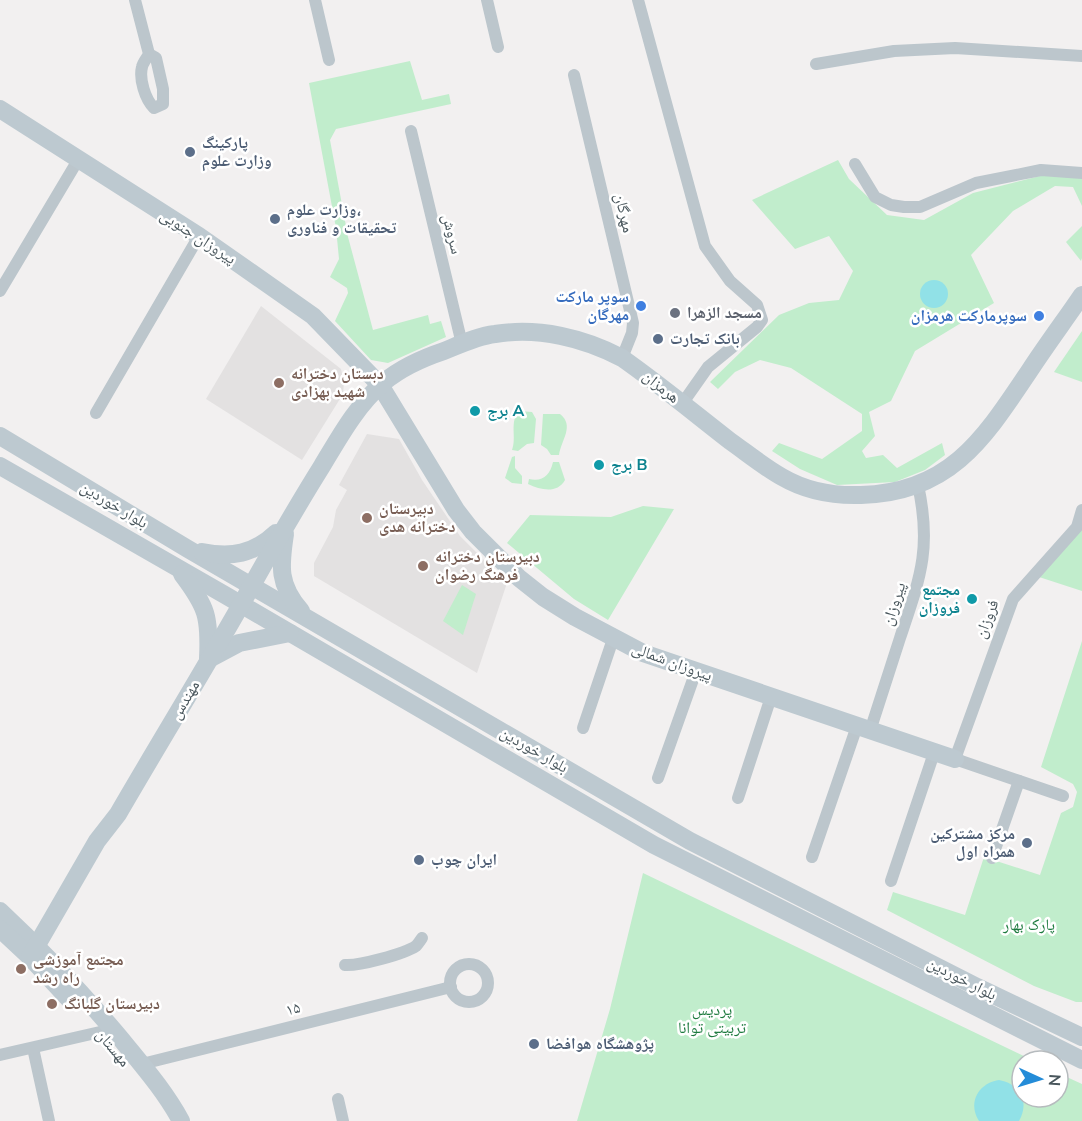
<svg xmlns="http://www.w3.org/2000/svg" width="1082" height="1121" font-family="'Nunito Sans','Noto Naskh Arabic',sans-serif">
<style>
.education{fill:#e3e1e1}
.green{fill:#c1edcc}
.water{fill:#91e1e7}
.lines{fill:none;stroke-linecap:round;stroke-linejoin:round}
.street{stroke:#bcc6cc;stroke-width:12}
.secondary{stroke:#bdc9d0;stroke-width:18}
.service-dot{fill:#5c6f8a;stroke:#fff;stroke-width:2}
.shop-dot{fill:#3f7fe0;stroke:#fff;stroke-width:2}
.worship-dot{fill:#6b7280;stroke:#fff;stroke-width:2}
.education-dot{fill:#8d6e63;stroke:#fff;stroke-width:2}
.culture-dot{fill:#0f9aa8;stroke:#fff;stroke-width:2}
.labels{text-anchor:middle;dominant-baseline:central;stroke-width:5;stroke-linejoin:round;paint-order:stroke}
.service-label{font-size:16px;font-weight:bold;fill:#4e5e75;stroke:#fff;text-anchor:start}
.street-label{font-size:16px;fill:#49565c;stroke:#fff}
.shop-label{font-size:16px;font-weight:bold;fill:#366cbe;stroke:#fff;text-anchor:end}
.worship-label{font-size:16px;font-weight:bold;fill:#5b616d;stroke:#fff;text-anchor:start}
.education-label{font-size:16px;font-weight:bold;fill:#785e54;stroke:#fff;text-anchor:start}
.culture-label{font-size:16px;font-weight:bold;fill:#0d838f;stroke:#fff;text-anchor:start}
.park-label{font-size:16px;fill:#1d7a3e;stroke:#fff}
</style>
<rect width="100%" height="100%" fill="#f2f0f0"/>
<!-- education -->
<g class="education">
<polygon points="261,306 341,369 344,382 343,394 302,460 206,399"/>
<polygon points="367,434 399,439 422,480 460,536 507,583 477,673 314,576 314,563 333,527 336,510 347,490 339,485"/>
</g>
<!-- green -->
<g class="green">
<polygon points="410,61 422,100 449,94 451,104 336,129 330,140 348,237 373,330 428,315 430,324 441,321 446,337 388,363 371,360 335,321 348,293 347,288 330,277 339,259 336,228 309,83"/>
<polygon points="838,160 849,179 887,215 924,220 973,193 1048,174 1082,178 1082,206 1073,187 1055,186 1013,211 971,255 994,303 915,351 891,401 869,412 875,436 862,451 866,458 883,455 897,468 942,443 945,455 925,470 895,482 837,485 800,469 772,451 779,443 822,459 862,431 862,414 791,368 760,360 735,372 718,389 710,382 779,315 809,303 839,300 853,271 829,236 795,249 752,200"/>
<polygon points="1082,226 1082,258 1081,261 1066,242"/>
<polygon points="1082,331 1082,382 1054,372"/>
<path d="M519,411L532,412L536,419L534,443L527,444L518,451L512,450C517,437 509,422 519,411Z"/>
<path d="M543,414H560C575,426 561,440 559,455H551L547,449L541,445Z"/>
<polygon points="515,456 515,468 522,476 522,484 512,483 505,478 512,457"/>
<path d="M553,462H559L565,480C557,494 541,490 528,484L529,479C543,482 550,475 553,462Z"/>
<polygon points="643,506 674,509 608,620 574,599 507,543 530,515 611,517"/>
<polygon points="1082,526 1082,591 1039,577"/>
<polygon points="462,585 476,594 463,635 443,621"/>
<polygon points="1082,641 1082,1002 1076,1002 1034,986 887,910 893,892 965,915 984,857 1040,875 1061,813 1073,807 1077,792 1073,784 1041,767"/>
<polygon points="643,873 1034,1061 1022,1061 1022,1097 1058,1097 1058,1073 1082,1084 1082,1121 577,1121 610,1009"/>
</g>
<!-- water -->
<g class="water">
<circle cx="934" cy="294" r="14"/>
<path d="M999,1080C1020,1084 1030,1102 1019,1121H979C967,1102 979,1083 999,1080Z"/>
</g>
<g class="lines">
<!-- street -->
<g class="street">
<path d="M135,0L149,54L156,58L163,89V104L154,108C145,99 139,79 142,67C143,62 147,58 149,54"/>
<polyline points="315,0 329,60"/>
<polyline points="487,0 498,47"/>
<polyline points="638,0 705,246 730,281 757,305 762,320 757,327 708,367 682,404"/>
<polyline points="816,64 894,51 955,48 1082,56"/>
<polyline points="574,75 633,323 632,333 622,358"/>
<polyline points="411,131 462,344"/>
<polyline points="855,164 875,197 891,205 904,207 920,207 976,183 1041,170 1082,173"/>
<polyline points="0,291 78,160"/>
<polyline points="96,413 199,236"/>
<polyline points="583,728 613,639"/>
<path d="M870,731C880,700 890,669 900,638C920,578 932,549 918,485"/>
<polyline points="658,778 696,671"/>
<polyline points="1063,796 955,759 1013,599 1077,527 1082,510"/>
<polyline points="738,798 771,697"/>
<polyline points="812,857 857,726"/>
<polyline points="992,858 1019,781"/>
<polyline points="891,881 934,753"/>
<circle cx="469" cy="983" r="19"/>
<path d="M345,965C359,966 404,954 416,946C418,944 420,941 422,938"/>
<polyline points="33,1048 49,1121"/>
<polyline points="0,1055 100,1032"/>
<polyline points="142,1064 451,987"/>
<polyline points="338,1099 343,1121"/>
</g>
<!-- secondary -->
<g class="secondary">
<polyline points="0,109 199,236 313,316 380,385 456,510 473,532 519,578 543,597 575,617 643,653 955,759"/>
<polyline points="0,436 188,549 690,841 977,987 1082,1037"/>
<polyline points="0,466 225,595 654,845 1082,1060"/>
<path d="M285,534C280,566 278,585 301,611"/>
<path d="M202,552C231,558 254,554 276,533"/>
<path d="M182,574C207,607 210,617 208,659"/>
<polyline points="209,659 239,643 290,633"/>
<path d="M0,911C43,951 83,994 121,1039C142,1065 165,1091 181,1121"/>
<polyline points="0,929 30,957 70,1000"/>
<path d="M30,957L97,841L118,814C162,738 208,664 251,587C274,546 297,506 322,466C340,436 357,405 384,382C401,368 423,358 444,351C461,344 478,336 495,334C539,327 584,338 622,358C659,384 694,413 730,441C747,453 764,467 782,477C806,491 833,496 861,495C951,493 985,437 1030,370C1047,344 1065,320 1082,295"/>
</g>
</g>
<!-- markers -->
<g class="service-dot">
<circle cx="190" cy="152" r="6"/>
<circle cx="275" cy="219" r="6"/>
<circle cx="658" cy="339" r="6"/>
<circle cx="1027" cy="843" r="6"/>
<circle cx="419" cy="860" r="6"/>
<circle cx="534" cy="1044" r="6"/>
</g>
<g class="shop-dot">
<circle cx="641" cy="306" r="6"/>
<circle cx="1039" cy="316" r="6"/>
</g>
<circle class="worship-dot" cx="675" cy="313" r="6"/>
<g class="education-dot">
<circle cx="279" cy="383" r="6"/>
<circle cx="367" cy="518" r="6"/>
<circle cx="423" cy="566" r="6"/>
<circle cx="21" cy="969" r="6"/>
<circle cx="52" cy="1004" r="6"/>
</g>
<g class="culture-dot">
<circle cx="475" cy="411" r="6"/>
<circle cx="599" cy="465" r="6"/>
<circle cx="972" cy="599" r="6"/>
</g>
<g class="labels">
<!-- service labels -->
<g class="service-label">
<text x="202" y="143">پارکینگ<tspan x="202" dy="18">وزارت علوم</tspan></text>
<text x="287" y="210">وزارت علوم،<tspan x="287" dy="18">تحقیقات و فناوری</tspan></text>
<text x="670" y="339">بانک تجارت</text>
<text x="1015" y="834" text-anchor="end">مرکز مشترکین<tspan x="1015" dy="18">همراه اول</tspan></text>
<text x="431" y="860">ایران چوب</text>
<text x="546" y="1044">پژوهشگاه هوافضا</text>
</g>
<!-- street labels -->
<g class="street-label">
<text transform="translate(624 213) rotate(77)">مهرگان</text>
<text transform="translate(452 234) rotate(76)">سروش</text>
<text transform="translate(198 237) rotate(33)">پیروزان جنوبی</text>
<text transform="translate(661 387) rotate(39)">هرمزان</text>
<text transform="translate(114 505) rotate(31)">بلوار خوردین</text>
<text transform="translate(894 604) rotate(-72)">پیروزان</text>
<text transform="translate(987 619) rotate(-69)">فروزان</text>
<text transform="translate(672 662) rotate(20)">پیروزان شمالی</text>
<text transform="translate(185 700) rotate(-60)">مهندس</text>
<text transform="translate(534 750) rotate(30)">بلوار خوردین</text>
<text transform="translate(962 979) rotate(27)">بلوار خوردین</text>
<text transform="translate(293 1009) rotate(-14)">۱۵</text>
<text transform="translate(113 1048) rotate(50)">مهستان</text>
</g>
<!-- shop labels -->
<g class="shop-label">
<text x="629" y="297">سوپر مارکت<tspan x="629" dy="18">مهرگان</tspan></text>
<text x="1027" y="316">سوپرمارکت هرمزان</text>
</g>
<!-- worship labels -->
<g class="worship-label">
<text x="687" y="313">مسجد الزهرا</text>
</g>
<!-- education labels -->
<g class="education-label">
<text x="291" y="374">دبستان دخترانه<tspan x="291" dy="18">شهید بهزادی</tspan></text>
<text x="379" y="509">دبیرستان<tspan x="379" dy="18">دخترانه هدی</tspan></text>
<text x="435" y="557">دبیرستان دخترانه<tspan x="435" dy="18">فرهنگ رضوان</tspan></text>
<text x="33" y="960">مجتمع آموزشی<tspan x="33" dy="18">راه رشد</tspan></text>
<text x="64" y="1004">دبیرستان گلبانگ</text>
</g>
<!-- culture labels -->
<g class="culture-label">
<text x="487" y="411">برج A</text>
<text x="611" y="465">برج B</text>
<text x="960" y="590" text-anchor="end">مجتمع<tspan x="960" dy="18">فروزان</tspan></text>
</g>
<!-- park labels -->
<g class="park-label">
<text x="1029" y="925">پارک بهار</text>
<text x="712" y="1010">پردیس<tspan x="712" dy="18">تربیتی توانا</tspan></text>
</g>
</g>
<!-- north arrow -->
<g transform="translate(1040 1079) rotate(94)"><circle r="28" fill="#ffffff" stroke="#b6bbbe" stroke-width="1.5"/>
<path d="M0-4.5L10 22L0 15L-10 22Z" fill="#248cd8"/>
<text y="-9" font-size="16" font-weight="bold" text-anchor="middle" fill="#49565c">N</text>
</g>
</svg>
